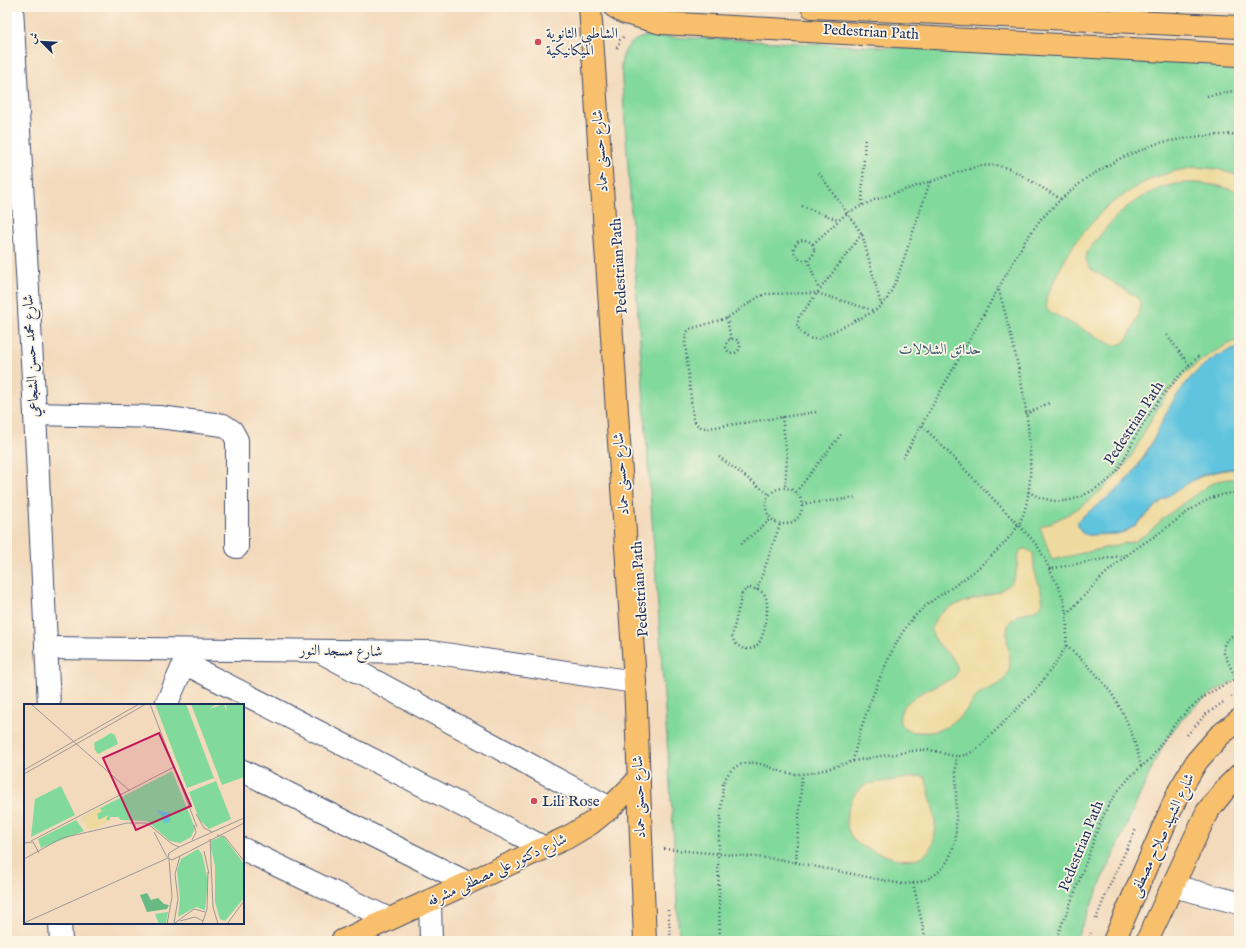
<svg xmlns="http://www.w3.org/2000/svg" width="1246" height="948" font-family="'IM FELL English',Amiri,serif">
<style>
.green{fill:#82d99c;stroke:#4e847d}
.sand{fill:#eeda9e;stroke:#84847e}
.water{fill:#61c4df;stroke:#3e7a9e}
.lines{fill:none;stroke-linecap:round;stroke-linejoin:round}
.minor-casing{stroke:#3b496c;stroke-width:24}
.major-casing{stroke:#3b496c;stroke-width:24}
.highway-casing{stroke:#3b496c;stroke-width:24}
.path{stroke:#3b496c;stroke-width:2.5;stroke-dasharray:1 3;stroke-linecap:butt}
.minor{stroke:#fff;stroke-width:22}
.major{stroke:#f8bf6c;stroke-width:22}
.highway{stroke:#f8bf6c;stroke-width:22}
.poi-dot{fill:#d1495b;stroke:#fcf5e5;stroke-width:1.5}
.labels{text-anchor:middle;dominant-baseline:central;stroke-width:3.5;stroke-linejoin:round;paint-order:stroke}
.street-label{font-size:15px;fill:#1b2f5e;stroke:#fcf5e5}
.poi-label{font-size:15px;fill:#1b2f5e;stroke:#fcf5e5;text-anchor:start}
.park-label{font-size:15px;fill:#355a6e;stroke:#fcf5e5}
.inset-road{fill:none;stroke:#9d9696;stroke-width:1}
.view{fill:#c2185b;fill-opacity:0.15;stroke:#c2185b;stroke-width:2}
.inset-edge{fill:none;stroke:#1b2f5e;stroke-width:2}
</style>
<rect width="100%" height="100%" fill="#fcf5e5"/>
<filter id="ink" filterUnits="userSpaceOnUse"><feTurbulence type="fractalNoise" baseFrequency=".025" numOctaves="2"/><feDisplacementMap in="SourceGraphic" scale="8" xChannelSelector="R" yChannelSelector="G"/><feConvolveMatrix kernelMatrix="1 2 1 2 8 2 1 2 1" color-interpolation-filters="sRGB"/></filter>
<filter id="wash" filterUnits="userSpaceOnUse"><feTurbulence type="fractalNoise" baseFrequency=".012" numOctaves="4" result="noise"/><feDisplacementMap in="SourceGraphic" scale="16" xChannelSelector="R" yChannelSelector="G"/><feGaussianBlur stdDeviation="0.9" result="paint"/><feColorMatrix in="noise" values="0 0 0 0 0 0 0 0 0 0 0 0 0 0 0 0 0 1.4 0 .05"/><feComposite in="paint" operator="in"/></filter>
<g filter="url(#wash)">
<rect width="100%" height="100%" fill="#f3dabc"/>
<!-- green -->
<path class="green" d="M650,36L1239,64V679C1198,697 1174,722 1155,761L1075,941H679L674,843L621,65C623,48 633,37 650,36Z"/>
<!-- sand -->
<g class="sand">
<path d="M1196,167L1217,169L1239,176V192C1226,187 1211,184 1197,183C1166,180 1132,199 1112,221C1103,231 1095,242 1087,252C1085,259 1086,263 1091,269L1134,295C1137,298 1139,300 1140,303C1142,310 1131,336 1125,341C1121,345 1116,346 1110,344L1052,313L1047,309L1046,299L1058,272L1076,241L1105,208L1137,186L1155,177L1175,171Z"/>
<path d="M1239,340V348L1232,350L1206,364L1196,373L1177,396L1169,409L1154,439L1136,469L1113,494L1080,519L1088,535C1100,534 1113,536 1124,532C1136,527 1144,517 1153,509C1177,486 1204,470 1239,469V479H1228L1217,481L1207,486L1166,516L1148,533L1135,541L1052,560L1040,527C1073,515 1104,493 1125,465C1133,455 1139,442 1145,431C1151,420 1157,409 1164,399C1182,372 1209,351 1239,340Z"/>
<path d="M1022,549H1026L1033,553L1034,569L1041,592L1043,603C1034,616 1019,609 1010,622C1001,637 1015,657 1008,673C1001,689 987,686 977,696C973,699 971,704 968,708C954,724 940,734 918,732C910,732 905,730 900,723C896,702 925,691 940,684C945,682 950,680 954,677C969,661 929,646 932,628C936,602 983,600 1001,590C1025,577 1012,558 1022,549Z"/>
<path d="M922,776L926,779C929,796 937,815 935,833C931,868 900,862 876,852C868,849 858,846 853,839C845,829 845,815 850,804C853,795 858,789 867,784Z"/>
</g>
<!-- water -->
<path class="water" d="M1239,348V469H1227L1201,475L1165,498L1133,527L1125,531L1117,534H1107L1088,535L1082,533L1078,526V521C1088,511 1101,503 1112,494C1121,487 1128,479 1135,470C1150,451 1158,429 1169,408C1185,381 1207,355 1239,348Z"/>
</g>
<g filter="url(#ink)">
<g class="lines">
<defs>
<g id="minor">
<polyline points="12,7 35,414 49,705"/>
<polyline points="35,414 159,417 223,425 232,431 237,440 237,547"/>
<polyline points="46,648 431,652 635,682"/>
<polyline points="321,652 610,808"/>
<polyline points="184,663 545,848"/>
<polyline points="166,705 190,650"/>
<polyline points="243,771 468,883"/>
<polyline points="243,849 389,919"/>
<polyline points="1173,886 1239,903"/>
<polyline points="430,901 431,941"/>
<polyline points="60,923 61,941"/>
</g>
<g id="major">
<polyline points="590,7 635,682 645,941"/>
<polyline points="342,941 568,837 590,824 610,808 639,779"/>
<polyline points="1114,941 1179,791 1197,761 1219,736 1239,720"/>
<polyline points="1147,941 1207,812 1226,788 1239,775"/>
</g>
<g id="highway">
<polyline points="615,7 625,13 661,23 1239,55"/>
<polyline points="812,7 1239,27"/>
</g>
</defs>
<!-- minor casing -->
<use href="#minor" class="minor-casing"/>
<!-- major casing -->
<use href="#major" class="major-casing"/>
<!-- highway casing -->
<use href="#highway" class="highway-casing"/>
<!-- path -->
<g class="path">
<polyline points="617,48 620,40 624,36"/>
<polyline points="1207,96 1233,91 1239,92"/>
<polyline points="819,173 862,234 881,305"/>
<polyline points="862,205 865,133"/>
<polyline points="802,206 838,220"/>
<path d="M862,234L799,317L797,326C802,334 808,340 818,339L875,311L887,299L897,279L930,182"/>
<circle cx="804" cy="250" r="10"/>
<polyline points="813,244 847,213 874,200 978,166 996,165 1011,169 1061,199"/>
<polyline points="808,260 819,290"/>
<polyline points="727,318 731,340"/>
<polyline points="1167,335 1189,365"/>
<circle cx="733" cy="346" r="7"/>
<path d="M816,412L709,428C701,428 696,426 693,418L685,341L686,333L690,329L727,318L760,296L766,294L817,293L875,311"/>
<polyline points="1026,414 1051,402"/>
<polyline points="782,417 787,457 785,487"/>
<polyline points="719,457 769,494"/>
<polyline points="903,458 1025,241 1041,219 1061,199 1088,177 1119,159 1158,143 1201,136 1239,134"/>
<circle cx="784" cy="506" r="18"/>
<polyline points="796,492 842,433"/>
<path d="M1028,492C1051,503 1065,505 1088,493C1097,488 1104,484 1111,478C1122,466 1128,450 1136,436C1140,428 1145,420 1150,413C1165,391 1181,373 1200,355"/>
<polyline points="802,504 855,498"/>
<polyline points="741,544 771,519"/>
<polyline points="1049,569 1126,555"/>
<path d="M750,588C755,589 760,590 764,594C771,602 765,636 758,644C749,654 735,648 732,636L742,594L745,590Z"/>
<polyline points="757,590 780,524"/>
<path d="M1067,614C1086,594 1104,573 1126,556C1138,546 1153,538 1166,528C1188,512 1210,492 1239,493"/>
<path d="M1239,632C1229,637 1222,641 1224,653L1239,686"/>
<path d="M1066,646C1108,680 1130,714 1141,767"/>
<polyline points="1231,697 1239,693"/>
<polyline points="1187,735 1205,715 1225,701"/>
<path d="M853,761C859,730 868,707 880,678C891,653 901,628 922,609C934,598 948,591 961,581C979,569 1008,542 1019,524C1048,470 1014,344 998,287"/>
<path d="M664,849L778,859L902,884C935,883 951,866 956,835V757"/>
<polyline points="796,862 802,774"/>
<polyline points="913,883 926,941"/>
<polyline points="668,910 671,941"/>
<polyline points="1096,919 1108,889 1136,829"/>
<path d="M720,941L718,855L723,785C726,775 732,767 742,764C761,758 777,774 795,774C814,775 833,766 851,762C863,759 875,757 887,755C898,754 909,751 920,750C945,748 954,766 978,748L1035,691L1055,664L1066,646L1067,628L1066,614L1064,601L1059,588L1040,550L1030,537L922,425"/>
<polyline points="1055,941 1075,892 1100,823 1108,806 1118,791 1130,777 1151,758 1174,725 1190,708 1211,692 1239,677"/>
<polyline points="1088,941 1091,933"/>
</g>
<!-- minor -->
<use href="#minor" class="minor"/>
<!-- major -->
<use href="#major" class="major"/>
<!-- highway -->
<use href="#highway" class="highway"/>
</g>
</g>
<!-- markers -->
<g class="poi-dot">
<circle cx="538" cy="42" r="4"/>
<circle cx="534" cy="801" r="4"/>
</g>
<g class="labels">
<!-- street labels -->
<g class="street-label">
<text transform="translate(871 32) rotate(3)">Pedestrian Path</text>
<text transform="translate(600 151) rotate(-94)">شارع حسنى حماد</text>
<text transform="translate(619 266) rotate(-94)">Pedestrian Path</text>
<text transform="translate(31 356) rotate(-93)">شارع محمد حسن الشجاعي</text>
<text transform="translate(1134 423) rotate(-57)">Pedestrian Path</text>
<text transform="translate(621 474) rotate(-94)">شارع حسنى حماد</text>
<text transform="translate(640 589) rotate(-94)">Pedestrian Path</text>
<text transform="translate(341 651) rotate(1)">شارع مسجد النور</text>
<text transform="translate(639 797) rotate(-92)">شارع حسنى حماد</text>
<text transform="translate(1162 835) rotate(-65)">شارع الشهيد صلاح مصطفى</text>
<text transform="translate(1081 846) rotate(-68)">Pedestrian Path</text>
<text transform="translate(497 870) rotate(-25)">شارع دكتور على مصطفى مشرفه</text>
</g>
<!-- poi labels -->
<g class="poi-label">
<text x="546" y="33">الشاطبي الثانوية<tspan x="546" dy="17">الميكانيكية</tspan></text>
<text x="542" y="801">Lili Rose</text>
</g>
<!-- park labels -->
<g class="park-label">
<text x="940" y="349">حدائق الشلالات</text>
</g>
</g>
<!-- overview -->
<g transform="translate(24 704)">
<rect width="220" height="220" fill="#f3dabc"/>
<path d="M131,0H162L190,74L163,84ZM167,0H193L185,5L200,0L203,8L202,0H219L220,73L198,81ZM87,29L91,31L94,40L74,50L71,46L70,39ZM148,67L171,124L167,133L156,139L146,137L123,117L97,116L94,113H86V116L67,125L58,116L59,113ZM192,77L207,115L185,125L175,115L165,88ZM37,82L51,111L7,133L11,95ZM52,116L60,127L17,144L14,135ZM196,133H200L220,160V194L201,217L196,215L191,198V162L187,144V137ZM174,145L178,150L184,177L181,206L172,203L154,213L156,195L153,166L157,155ZM144,208L142,219L135,220L131,210Z" fill="#82d99c"/>
<path d="M123,189L127,196L134,194L140,200L145,201L143,205L123,208L116,191Z" fill="#69b984"/>
<path d="M76,104L77,107L82,105L73,110L75,116L84,111L82,116H86L73,124L65,125L58,116L59,113Z" fill="#eeda9e"/>
<path d="M132,106L146,109V118L140,119L139,113Z" fill="#61c4df"/>
<path class="inset-road" d="M7,0L106,87M126,0L173,123M0,66L115,0M0,70L122,0M172,110L180,124L188,128M130,128L143,153M193,131L201,133L220,157M186,135L189,203L194,220M168,136L172,128L170,121M7,137L150,63M0,139L9,138L15,149M180,147L185,170M144,154L145,149L155,143L220,114M144,154L148,156L156,152L220,119M0,155L38,134L103,119H123L148,140L155,143M156,217L171,213L179,217M0,219L144,154M150,219L154,195L151,170L156,152M151,219L170,205L181,208M143,220L148,193L145,155M178,220L183,205L184,168M203,220L220,197"/>
<path class="view" d="M135,29L167,102L112,126L79,54Z"/>
<rect width="220" height="220" class="inset-edge"/>
</g>
<!-- margin -->
<rect width="1246" height="948" fill="none" stroke="#fcf5e5" stroke-width="24"/>
<!-- north arrow -->
<g transform="translate(42 42) rotate(294)" stroke="#fcf5e5" stroke-width="3" paint-order="stroke">
<path d="M0-3L7 15L0 10L-7 15Z" fill="#1b2f5e"/>
<text y="-6" font-size="11" font-weight="bold" text-anchor="middle" fill="#1b2f5e">ش</text>
</g>
</svg>
